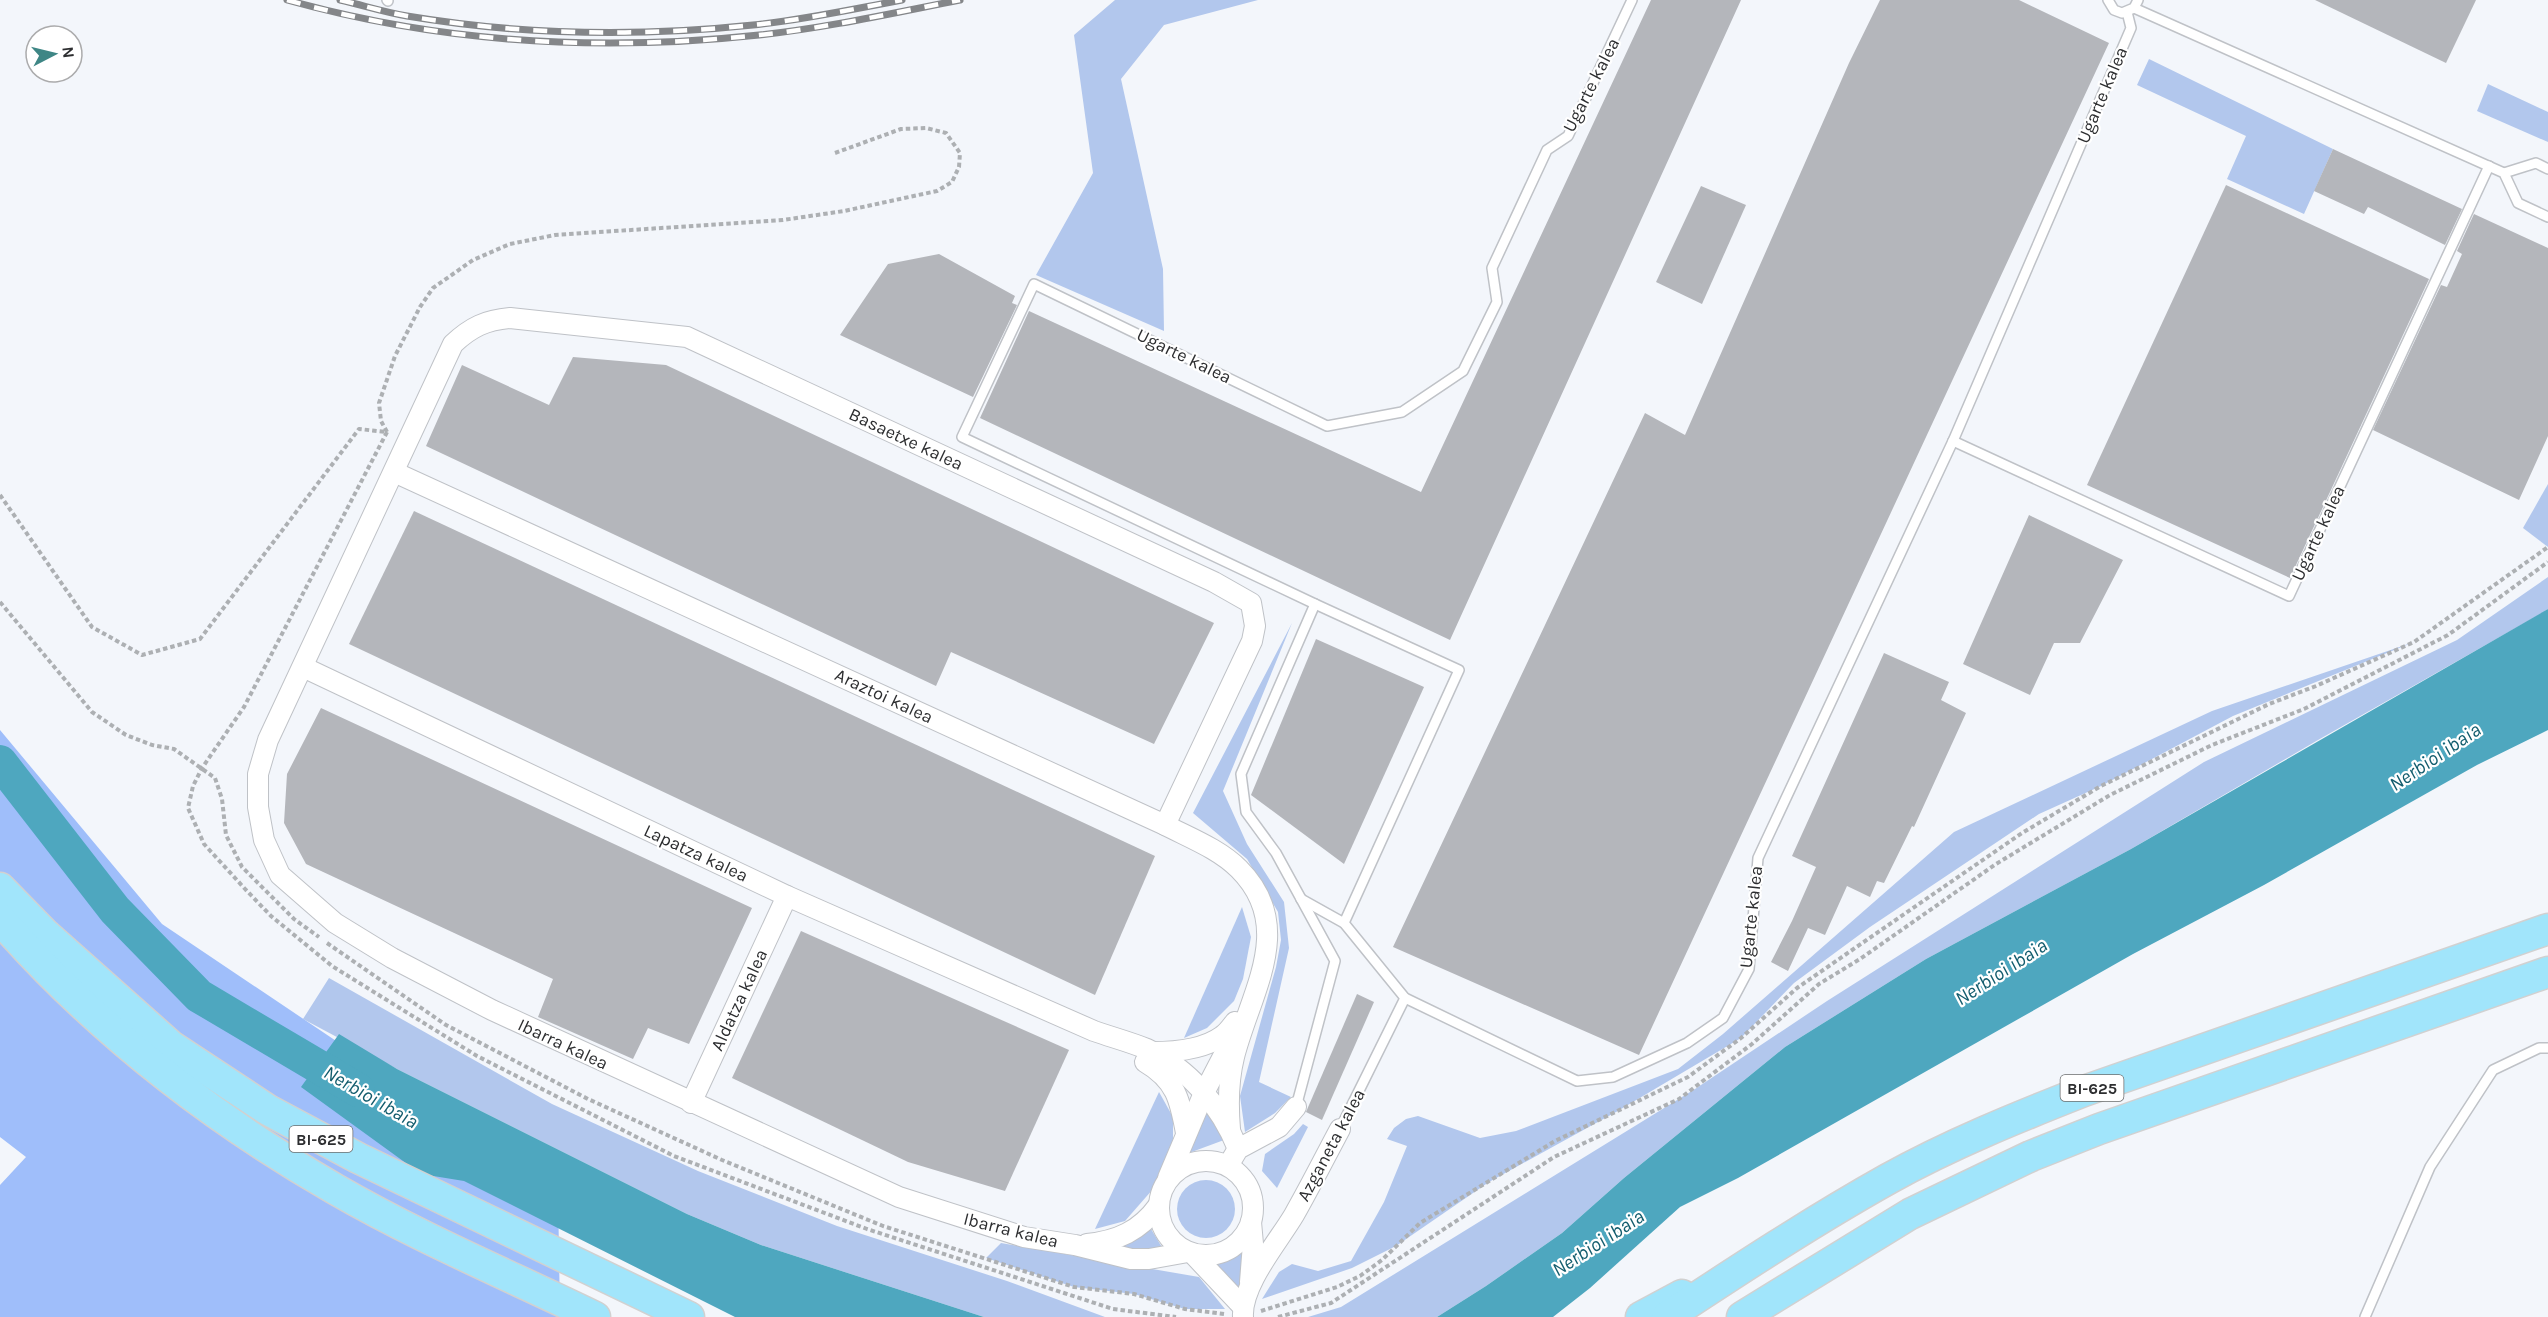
<svg xmlns="http://www.w3.org/2000/svg" width="2548" height="1317" font-family="Karla,sans-serif">
<style>
.green{fill:#b2c7ed}
.forest{fill:#9fbefa}
.water{fill:#4ea7bf}
.lines{fill:none;stroke-linecap:round;stroke-linejoin:round}
.river{stroke:#4ea7bf;stroke-width:34}
.building{fill:#b4b6bb}
.service-casing{stroke:#bfc2c7;stroke-width:12}
.minor-casing{stroke:#bfc2c7;stroke-width:22}
.primary-casing{stroke:#d1d1d1;stroke-width:33}
.path{stroke:#adb0b3;stroke-width:4;stroke-dasharray:4.5 3;stroke-linecap:butt}
.service{stroke:#fff;stroke-width:9}
.minor{stroke:#fff;stroke-width:20}
.primary{stroke:#a1e5fb;stroke-width:30}
.rail-casing{stroke:#848689;stroke-width:7}
.rail{stroke:#fff;stroke-width:4.5;stroke-dasharray:14;stroke-linecap:butt}
.labels{text-anchor:middle;dominant-baseline:central;stroke-width:4.5;stroke-linejoin:round;paint-order:stroke}
.shield{fill:#fff;stroke:#6c6d6e;stroke-width:1.5}
.shield-label{font-size:16px;font-weight:bold;fill:#2d2e30}
.street-label{font-size:18px;fill:#2d2e30;stroke:#fff}
.water-label{font-size:20px;font-style:italic;fill:#135d6e;stroke:#fff}
</style>
<rect width="100%" height="100%" fill="#f3f6fb"/>
<!-- green -->
<g class="green">
<polygon points="1115,0 1258,0 1164,25 1121,79 1163,269 1164,331 1036,275 1093,173 1074,35"/>
<polygon points="2149,59 2333,149 2304,214 2227,179 2246,136 2137,85"/>
<polygon points="2488,84 2548,112 2548,142 2477,111"/>
<polygon points="2548,484 2548,547 2523,528"/>
<polygon points="2548,577 2548,609 2542,613 2318,740 2131,849 1926,959 1785,1047 1624,1178 1562,1233 1486,1286 1437,1317 1308,1317 1341,1307 1695,1089 1827,1001 2204,762 2457,640"/>
<polygon points="1292,623 1223,791 1247,844 1284,902 1289,948 1259,1082 1291,1097 1275,1113 1245,1132 1240,1096 1276,967 1281,940 1278,912 1247,859 1193,813"/>
<polygon points="2414,642 2233,716 2101,786 2039,814 1870,927 1794,983 1741,1038 1616,1112 1489,1182 1396,1246 1352,1268 1262,1299 1279,1272 1292,1264 1318,1271 1351,1261 1384,1202 1407,1146 1387,1139 1394,1128 1406,1119 1418,1116 1480,1138 1516,1131 1678,1069 1723,1034 1954,832 2212,711"/>
<polygon points="1242,907 1251,937 1243,979 1234,1001 1207,1028 1184,1038"/>
<polygon points="329,978 552,1104 698,1171 837,1226 1007,1281 1105,1317 984,1317 761,1245 687,1214 397,1069 303,1019"/>
<polygon points="1159,1092 1173,1117 1173,1140 1153,1189 1125,1221 1095,1229"/>
<polygon points="1205,1110 1224,1140 1189,1153"/>
<polygon points="1303,1124 1308,1127 1277,1188 1262,1171 1265,1154 1294,1134"/>
<circle cx="1206" cy="1209" r="29"/>
<polygon points="1151,1229 1163,1249 1118,1248"/>
<polygon points="1001,1243 1199,1277 1225,1309 1185,1309 1134,1294 1074,1287 986,1258"/>
<polygon points="1246,1250 1239,1299 1213,1265"/>
</g>
<!-- forest -->
<polygon class="forest" points="0,730 162,924 558,1190 560,1317 0,1317 0,1185 26,1157 0,1137"/>
<!-- water -->
<g class="water">
<polygon points="2548,609 2548,730 2477,765 2264,885 2133,954 1738,1178 1680,1207 1590,1288 1553,1317 1437,1317 1486,1286 1562,1233 1624,1178 1785,1047 1926,959 2131,849"/>
<polygon points="339,1034 397,1069 687,1214 761,1245 984,1317 735,1317 464,1181 421,1174 301,1087"/>
</g>
<g class="lines">
<!-- river -->
<polyline class="river" points="0,762 115,910 199,996 358,1090"/>
</g>
<!-- building -->
<g class="building">
<polygon points="1651,0 1741,0 1450,640 980,418 1029,311 1421,492"/>
<polygon points="1880,0 2019,0 2109,43 1639,1055 1393,947 1645,413 1685,435 1849,63"/>
<polygon points="2315,0 2476,0 2446,63"/>
<polygon points="2333,149 2462,209 2445,245 2368,207 2364,214 2314,191"/>
<polygon points="2226,185 2429,279 2290,578 2087,485"/>
<polygon points="1701,186 1746,205 1702,304 1656,282"/>
<polygon points="2474,214 2548,248 2548,436 2519,500 2373,430 2441,285 2447,287 2462,254 2457,251"/>
<polygon points="939,254 1015,296 1012,303 1017,305 973,397 840,335 888,264"/>
<polygon points="573,357 666,365 1214,623 1154,744 951,652 936,686 426,446 462,365 549,405"/>
<polygon points="414,511 1155,856 1095,995 349,644"/>
<polygon points="2029,515 2123,560 2080,643 2054,643 2030,695 1963,664"/>
<polygon points="1316,639 1424,687 1344,864 1251,795"/>
<polygon points="1884,653 1949,682 1941,700 1966,713 1914,827 1912,826 1884,883 1877,881 1870,897 1847,886 1825,935 1808,928 1788,971 1771,962 1792,921 1816,867 1792,856"/>
<polygon points="321,708 752,908 689,1044 648,1028 633,1059 538,1017 553,979 306,864 284,823 287,774"/>
<polygon points="801,931 1069,1050 1005,1191 908,1162 732,1078"/>
<polygon points="1357,994 1374,1002 1322,1120 1306,1112"/>
</g>
<g class="lines">
<defs>
<g id="service">
<polyline points="387,0 388,1"/>
<polyline points="2108,0 2114,10 2122,13 2134,8 2138,0"/>
<polyline points="2134,8 2504,173 2518,203 2548,217"/>
<polyline points="2504,173 2536,163 2548,169"/>
<polyline points="1953,441 2289,596 2489,166"/>
<polyline points="1315,604 1459,670 1344,923"/>
<polyline points="1301,899 1344,923 1405,998 1577,1081 1613,1077 1687,1043 1723,1018 1749,969 1758,858 1953,441 2131,28 2127,12"/>
<polyline points="1296,1107 1335,961 1276,853 1246,812 1241,774 1315,604 962,437 1034,284 1327,426 1402,412 1463,371 1497,302 1492,268 1547,150 1568,136 1632,0"/>
<polyline points="1340,1129 1405,998"/>
<polyline points="2365,1317 2430,1167 2493,1070 2539,1048 2548,1048"/>
</g>
<g id="minor">
<path d="M394,472L1165,825C1190,838 1219,849 1239,869C1297,927 1250,993 1234,1057C1228,1081 1228,1105 1230,1129"/>
<path d="M303,667L787,896L1094,1031C1111,1037 1130,1042 1147,1049C1189,1069 1221,1106 1238,1149"/>
<path d="M1165,825L1252,641L1255,626L1251,603L1214,582L687,337L510,318C486,320 471,327 453,344L268,740L258,774V807L264,840L280,875L335,923L392,958L492,1010L899,1197L1024,1237L1075,1245L1131,1259H1149L1188,1252"/>
<path d="M1152,1052C1174,1052 1203,1050 1222,1036C1227,1033 1231,1027 1235,1022"/>
<path d="M1145,1062C1176,1080 1180,1100 1186,1133"/>
<polyline points="691,1103 787,896"/>
<polyline points="1232,1159 1238,1149 1279,1127 1296,1107"/>
<circle cx="1206" cy="1208" r="47"/>
<polyline points="1168,1178 1204,1093 1231,1041"/>
<path d="M1087,1244C1117,1241 1140,1231 1158,1206"/>
<polyline points="1193,1254 1243,1307"/>
<polyline points="1250,1282 1253,1244 1251,1222"/>
<path d="M1243,1317C1241,1285 1278,1242 1294,1215C1310,1187 1325,1157 1340,1129"/>
</g>
<g id="primary">
<polyline points="0,888 44,933 171,1046 268,1110 358,1158 689,1317"/>
<path d="M0,919C95,1028 210,1117 335,1189C418,1237 508,1275 595,1317"/>
<polyline points="1641,1317 1682,1295"/>
<path d="M1667,1317C1740,1269 1813,1221 1888,1179C1951,1144 2018,1117 2084,1091L2548,929"/>
<polyline points="1742,1317 1910,1214 2031,1156 2099,1129 2548,972"/>
</g>
</defs>
<!-- service casing -->
<use href="#service" class="service-casing"/>
<!-- minor casing -->
<use href="#minor" class="minor-casing"/>
<!-- primary casing -->
<use href="#primary" class="primary-casing"/>
<!-- path -->
<g class="path">
<polyline points="387,432 244,707 202,768 193,786 188,808 204,844 246,890 271,916 332,966 477,1056 674,1156 867,1229 1064,1293 1113,1309 1176,1317"/>
<polyline points="387,432 381,421 379,403 395,356 420,307 433,288 473,260 510,244 555,235 783,220 844,211 937,191 952,182 959,167 960,153 946,133 926,128 901,129 835,153"/>
<polyline points="0,495 92,627 142,655 200,639 359,429 386,432"/>
<polyline points="0,602 92,712 126,735 152,745 174,749 215,778 222,799 226,835 242,867 294,919 319,937"/>
<polyline points="327,943 446,1025 588,1099 722,1160 883,1226 1074,1287 1134,1294 1185,1309 1224,1314"/>
<polyline points="1261,1311 1337,1287 1360,1276 1382,1260 1420,1223 1555,1141 1688,1077 1741,1038 1797,988 2022,833 2101,786 2269,704 2316,686 2414,642 2548,547"/>
<polyline points="1278,1317 1331,1303 1554,1157 1679,1099 1752,1044 1819,984 1860,959 1996,864 2110,795 2212,745 2304,709 2448,635 2548,562"/>
</g>
<!-- service -->
<use href="#service" class="service"/>
<!-- minor -->
<use href="#minor" class="minor"/>
<!-- primary -->
<use href="#primary" class="primary"/>
<defs>
<g id="rail">
<path d="M287,0C441,43 600,52 759,35C826,28 893,13 960,0"/>
<path d="M340,0C362,5 384,12 407,16C521,35 638,37 753,25C803,20 853,9 902,0"/>
</g>
</defs>
<!-- rail casing -->
<use href="#rail" class="rail-casing"/>
<!-- rail -->
<use href="#rail" class="rail"/>
</g>
<g class="labels">
<!-- shield labels -->
<g class="shield">
<rect x="2060.5" y="1075" width="63" height="26" rx="4.5"/>
<rect x="289.5" y="1126" width="63" height="26" rx="4.5"/>
</g>
<g class="shield-label">
<text x="2092" y="1088">BI-625</text>
<text x="321" y="1139">BI-625</text>
</g>
<!-- street labels -->
<g class="street-label">
<text transform="translate(1591 85) rotate(-63)">Ugarte kalea</text>
<text transform="translate(2102 95) rotate(-67)">Ugarte kalea</text>
<text transform="translate(1184 356) rotate(26)">Ugarte kalea</text>
<text transform="translate(906 439) rotate(25)">Basaetxe kalea</text>
<text transform="translate(2318 533) rotate(-65)">Ugarte kalea</text>
<text transform="translate(884 696) rotate(25)">Araztoi kalea</text>
<text transform="translate(696 853) rotate(25)">Lapatza kalea</text>
<text transform="translate(1751 917) rotate(-84)">Ugarte kalea</text>
<text transform="translate(739 1000) rotate(-65)">Aldatza kalea</text>
<text transform="translate(563 1044) rotate(25)">Ibarra kalea</text>
<text transform="translate(1331 1145) rotate(-62)">Azganeta kalea</text>
<text transform="translate(1011 1230) rotate(14)">Ibarra kalea</text>
</g>
<!-- water labels -->
<g class="water-label">
<text transform="translate(2435 757) rotate(-34)">Nerbioi ibaia</text>
<text transform="translate(2001 972) rotate(-33)">Nerbioi ibaia</text>
<text transform="translate(371 1097) rotate(30)">Nerbioi ibaia</text>
<text transform="translate(1598 1243) rotate(-33)">Nerbioi ibaia</text>
</g>
</g>
<!-- north arrow -->
<g transform="translate(54 54) rotate(83)"><circle r="28" fill="#ffffff" stroke="#ababac" stroke-width="1.5"/>
<path d="M0-4.5L10 22L0 15L-10 22Z" fill="#3e8685"/>
<text y="-9" font-size="16" font-weight="bold" text-anchor="middle" fill="#2d2e30">N</text>
</g>
</svg>
